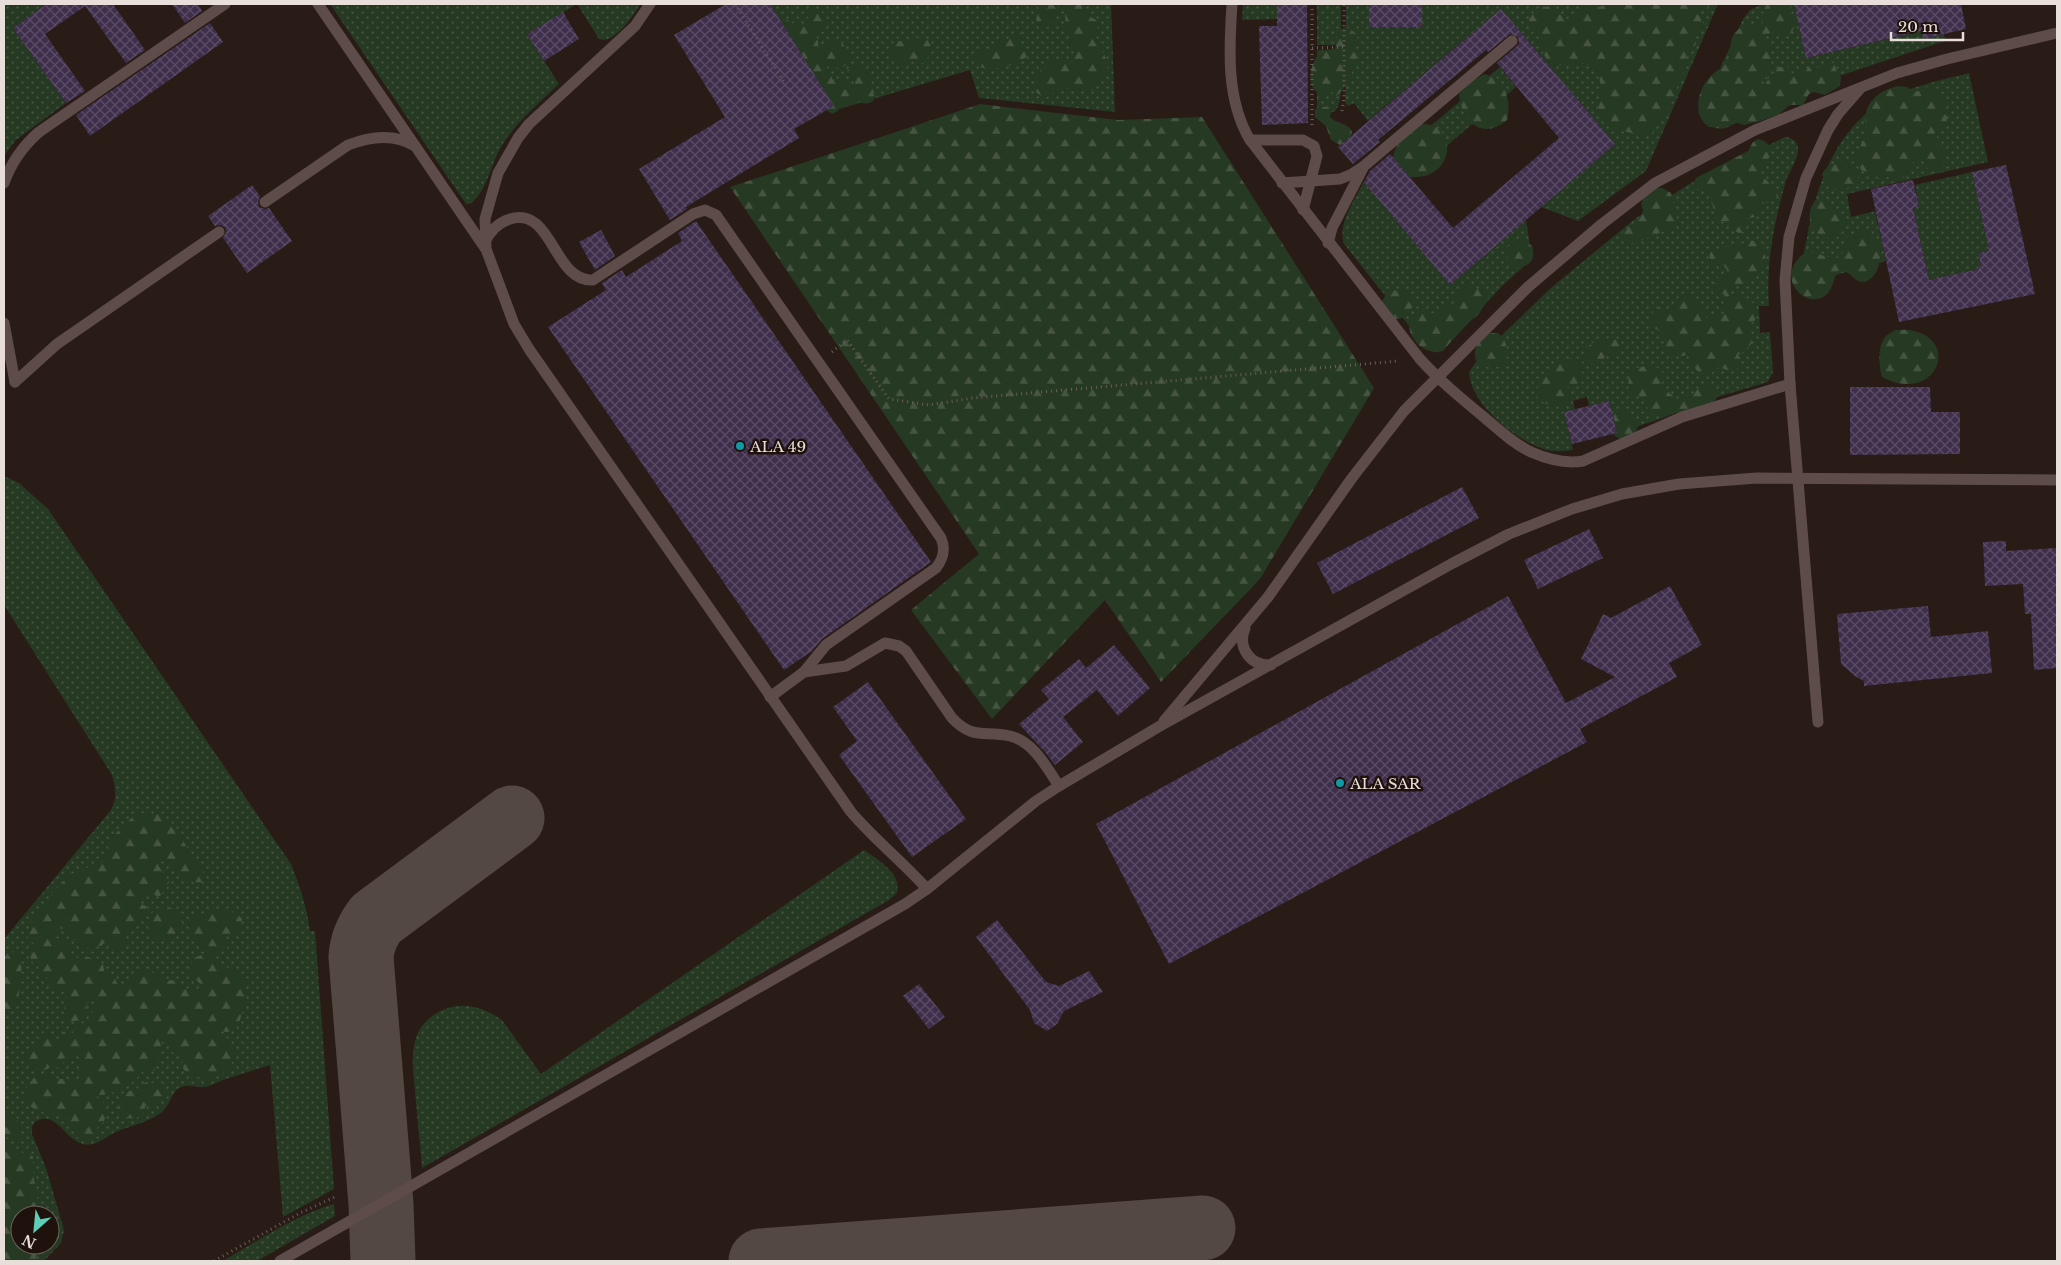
<svg xmlns="http://www.w3.org/2000/svg" width="2061" height="1265" font-family="'Libre Baskerville',serif">
<style>
.grass{fill:url(#grass-dots);fill-rule:evenodd}
.forest{fill:url(#forest-firs)}
.lines{fill:none;stroke-linecap:round;stroke-linejoin:round}
.taxiway{stroke:#544842;stroke-width:65}
.building{fill:url(#building-cross-hatch)}
.path{stroke:#6a5e59;stroke-width:3;stroke-dasharray:1 4;stroke-linecap:butt}
.lane{stroke:#5d4c4a;stroke-width:11}
.culture-dot{fill:#0f9aa8;stroke:#1f120d;stroke-width:2}
.labels{text-anchor:middle;dominant-baseline:central;stroke-width:5;stroke-linejoin:round;paint-order:stroke}
.poi-label{font-size:15px;fill:#e8dfdb;stroke:#1f120d;text-anchor:start}
</style>
<defs>
<pattern id="grass-dots" width="8" height="8" patternUnits="userSpaceOnUse" patternTransform="scale(1.25)"><rect width="8" height="8" fill="#263923"/><path d="M2 2h.1M6 6h.1" fill="none" stroke="#465542" stroke-width="1.8" stroke-linecap="round"/></pattern>
<pattern id="forest-firs" width="22" height="20" patternUnits="userSpaceOnUse" patternTransform="scale(1.25)"><rect width="22" height="20" fill="#263923"/><path d="M5 1l3.5 6h-7zM16 11l3.5 6h-7z" fill="#465542"/></pattern>
<pattern id="building-cross-hatch" width="8" height="8" patternUnits="userSpaceOnUse" patternTransform="scale(1.25)"><rect width="8" height="8" fill="#3f2f4c"/><path d="M0 0l8 8M0 8l8-8" fill="none" stroke="#5b4d65"/></pattern>
</defs>
<rect width="100%" height="100%" fill="#291b16"/>
<!-- grass -->
<g class="grass">
<polygon points="4,4 47,4 13,28 66,103 16,140 4,156"/>
<path d="M330,4H577L527,34L559,84C539,103 515,123 501,147C490,166 488,190 470,204H466Z"/>
<path d="M577,4H640C634,15 614,45 599,39Z"/>
<polygon points="770,4 1111,4 1115,112 979,98 970,70 836,110"/>
<polygon points="1243,4 1277,4 1277,19 1242,20"/>
<rect x="1317" y="4" width="24" height="41"/>
<polygon points="1346,4 1369,4 1370,27 1422,27 1422,4 1718,4 1646,171 1578,221 1541,207 1615,144 1501,9 1368,121 1354,103 1348,106 1345,103"/>
<polygon points="1762,4 1794,4 1806,58 1921,31 1923,39 1944,34 1945,41 1839,76 1753,113 1728,127 1721,129 1711,127 1705,101 1743,19 1750,10"/>
<path d="M1341,49C1341,63 1345,104 1334,112L1317,113V50Z"/>
<polygon points="1500,67 1516,87 1410,177 1393,158"/>
<path d="M1969,73L1988,162L1847,194L1851,217L1875,211L1886,261L1807,283C1805,277 1803,270 1803,264C1803,256 1805,246 1807,238C1815,188 1835,132 1879,104C1905,87 1938,81 1969,73Z"/>
<path d="M1785,137C1793,137 1799,143 1798,152C1796,163 1788,173 1785,184C1774,224 1766,263 1769,306H1759L1760,333L1770,332L1773,372L1768,382L1700,402L1663,418L1617,433L1609,401L1589,406L1587,397L1573,401L1575,409L1564,412L1573,450C1564,451 1556,452 1547,450C1517,442 1470,404 1469,372L1480,356L1552,287L1636,218L1691,183Z"/>
<polygon points="1972,172 1989,251 1978,253 1981,265 1978,266 1979,269 1929,280 1913,208 1919,206 1915,185"/>
<path d="M1364,181L1450,285L1526,220L1532,259L1503,285L1450,343L1445,346L1421,341L1344,244C1337,224 1355,200 1364,181Z"/>
<path d="M4,476L19,483L48,509L291,864C300,887 307,907 310,931H315L334,1189L283,1217L270,1065C254,1070 238,1075 223,1080C217,1082 211,1086 205,1087C196,1088 188,1083 179,1088C172,1092 170,1105 162,1112C148,1123 132,1125 116,1132C108,1135 102,1142 93,1144C67,1151 59,1107 35,1122L32,1127V1134L46,1168L64,1230L61,1243L44,1261H4V939L111,810C117,797 116,789 112,775L4,605ZM20,1215H50V1245H20Z"/>
<path d="M864,850C878,860 902,873 897,893L889,900L422,1168C420,1143 417,1117 415,1092C414,1075 410,1055 416,1038C420,1024 434,1012 448,1008C468,1002 486,1009 502,1020L541,1074Z"/>
<path d="M334,1204L335,1216L257,1261H223C258,1241 295,1215 334,1204Z"/>
</g>
<!-- forest -->
<g class="forest">
<path d="M1033,4H1080L1087,15L1098,21L1099,25L1094,35C1106,60 1119,70 1091,91C1076,89 1059,84 1049,97C1044,96 1038,96 1035,90C1032,83 1042,65 1048,62C1055,58 1065,61 1072,63L1075,50C1065,37 1066,21 1064,5L1058,6C1058,16 1056,25 1045,28L1036,21L1039,8Z"/>
<path d="M1585,4H1598L1597,8L1607,4H1710L1709,7L1698,10V14L1703,18V29L1699,34L1694,35L1696,44L1684,60L1685,72L1679,76L1676,95L1667,103L1669,110L1667,115L1658,120L1653,133C1644,137 1636,134 1627,132C1574,118 1618,91 1591,67C1574,53 1554,81 1542,50C1540,45 1540,40 1538,35L1531,31L1529,19L1537,9L1544,7L1556,8L1566,22H1571L1578,10Z"/>
<path d="M1768,4H1792L1788,15L1795,19L1796,22L1792,32L1788,35L1770,33L1765,37V41L1772,48L1770,67L1767,70L1768,78L1759,80L1762,88L1778,67L1787,66L1792,73L1796,74L1800,69L1805,73L1809,66L1821,68L1829,62L1834,63L1837,72L1841,77L1840,86L1825,95L1814,92L1809,94L1803,105H1790L1778,115L1760,121L1744,125L1738,123L1709,127C1692,116 1697,90 1710,77C1714,72 1721,69 1725,64C1738,48 1720,40 1747,23L1756,27L1762,25C1764,17 1761,10 1768,4Z"/>
<path d="M810,9L823,13L828,22L823,32L815,31L818,42L819,54L823,51L827,41C846,34 860,67 838,68L828,62L827,68L832,74V79L845,82L850,87H855V78L849,75L847,71L852,65C869,64 874,87 874,100C867,106 864,102 857,103C851,104 845,107 839,108L838,111L832,114L826,110L834,106L781,21L785,19L797,25L801,31L803,26L809,25L807,14Z"/>
<path d="M1347,27L1358,35L1356,44L1351,48L1359,56C1354,68 1347,89 1336,96L1330,90L1323,96C1304,88 1310,65 1319,53L1335,49C1338,39 1335,29 1347,27Z"/>
<path d="M1020,33L1025,34V38L1019,43L1021,49L1026,52L1027,56C1017,68 968,79 974,53L980,49H996L997,44Z"/>
<path d="M921,37L928,41L932,48L926,61L919,65L911,61C902,68 894,62 889,54L893,43L904,40L910,43L914,39Z"/>
<path d="M1484,74C1505,80 1512,100 1507,120C1483,141 1461,122 1459,94L1471,82Z"/>
<path d="M1898,86L1907,87L1915,92L1928,87H1935C1946,98 1956,130 1934,133C1943,144 1952,165 1934,172C1926,169 1924,165 1924,157L1920,159L1915,158L1909,173L1903,178L1895,180L1889,177L1870,178C1845,157 1859,153 1868,131C1858,108 1877,90 1898,86Z"/>
<polygon points="980,104 1118,120 1202,117 1374,388 1260,579 1161,682 1105,600 992,719 911,610 979,554 730,187"/>
<path d="M1318,107H1327L1331,110L1330,117C1337,124 1346,122 1352,131L1351,136L1340,145L1331,140L1326,126L1315,117V110Z"/>
<path d="M1422,124C1460,124 1455,181 1410,177L1393,158C1396,140 1408,134 1422,124Z"/>
<path d="M1758,139L1764,141L1770,146L1771,155L1760,169C1763,180 1774,185 1778,196L1769,203L1762,202C1764,214 1756,218 1745,219L1746,225L1744,232L1739,233L1731,229L1728,222H1720C1712,214 1714,201 1707,191H1699L1692,187L1696,178L1748,151L1753,142Z"/>
<path d="M1842,162H1851C1860,171 1861,176 1854,186C1836,191 1828,195 1822,174C1827,165 1834,164 1842,162Z"/>
<polygon points="1655,188 1662,188 1671,193 1677,219 1673,227 1638,242 1632,243 1623,236 1622,233 1641,217 1643,211 1641,204 1643,198"/>
<path d="M1818,198C1832,199 1828,203 1834,212C1836,215 1841,218 1844,221V227L1840,236C1817,247 1798,215 1818,198Z"/>
<path d="M1865,228C1883,236 1886,272 1867,281C1854,287 1849,265 1837,272C1834,278 1833,285 1830,290C1814,317 1767,279 1807,251C1815,251 1835,263 1841,256C1844,250 1843,242 1847,237Z"/>
<path d="M1518,240L1528,243L1532,246C1536,260 1530,266 1517,268L1508,260L1505,251L1509,243Z"/>
<path d="M1750,240C1767,243 1770,263 1758,274C1750,282 1735,283 1730,294C1747,295 1759,301 1755,320L1750,324L1752,343L1744,352L1738,355L1741,359L1739,368L1727,370L1719,367L1710,374L1699,373L1691,363V353C1672,362 1664,352 1662,333L1653,327L1650,317L1654,310L1660,307L1672,311L1678,298C1694,290 1704,303 1705,319L1710,315H1724L1723,298L1725,294L1715,295L1712,291V287L1719,276L1727,274V270L1724,266H1715C1710,262 1709,259 1710,253L1723,246L1736,247Z"/>
<path d="M1470,286L1485,292L1489,296L1479,314L1463,327L1443,351C1420,359 1396,323 1418,313C1423,310 1428,313 1434,313L1444,307L1453,306L1456,293L1460,287Z"/>
<path d="M1399,289C1423,291 1413,320 1395,319L1382,301L1388,292Z"/>
<path d="M1895,330C1901,330 1908,329 1914,331C1961,342 1935,405 1882,377C1879,366 1877,348 1885,337C1887,335 1892,332 1895,330Z"/>
<path d="M1491,333H1498C1507,341 1509,351 1506,363C1496,369 1488,369 1477,363C1471,350 1478,340 1491,333Z"/>
<polygon points="1613,338 1621,344 1621,350 1618,354 1613,355 1607,353 1600,365 1596,366 1586,359 1587,347 1594,342"/>
<path d="M1569,358L1580,361L1584,365L1580,380L1574,388L1566,385L1570,390L1569,401C1559,409 1544,406 1536,396C1537,379 1554,364 1569,358Z"/>
<polygon points="1649,365 1658,368 1664,374 1664,379 1660,386 1662,390 1667,391 1678,400 1694,394 1698,388 1711,385 1716,394 1716,401 1683,412 1654,415 1648,409 1644,399 1633,395 1628,390 1629,374 1634,369"/>
<path d="M1619,410C1630,412 1647,424 1632,435C1629,437 1623,437 1620,439L1615,436L1614,434L1617,433L1613,414Z"/>
<path d="M137,813L158,814L176,830L204,874L202,882C173,884 180,872 167,858L162,856L159,858L158,864L169,882L167,887L159,897L147,891L142,896L141,904L146,906V915L121,938L126,944L125,949L122,950L112,948L109,939L101,946L84,949L81,944L82,937L73,941L69,937L67,930L59,928L55,937L69,944V952L74,958L88,957L103,964L105,975L113,976L121,990L126,989C131,965 147,964 163,981C173,979 180,981 185,989L194,988L201,991L203,986C193,978 186,971 194,958L204,954L205,950L197,943L188,926C197,909 231,904 242,919L240,928L234,934L222,937V940L228,943L227,949L216,955C214,968 230,966 238,973C252,985 243,1015 236,1029L228,1032L218,1031C223,1035 229,1038 232,1045C244,1068 204,1095 182,1067L183,1055L172,1052L167,1042L164,1041L161,1043L158,1060L154,1071L148,1073L141,1072C133,1087 111,1096 93,1095L103,1101L106,1115L103,1123L98,1125L96,1134L92,1138C88,1139 83,1140 79,1138C75,1136 77,1135 74,1132C68,1125 61,1126 64,1115C58,1109 56,1113 50,1114C43,1112 35,1110 30,1106C19,1096 29,1080 39,1074L59,1079H83C77,1072 78,1061 87,1056L78,1054L71,1059L63,1058L64,1062L59,1068L52,1066L43,1071L25,1063L24,1056L38,1046L39,1035L42,1033H48L61,1041L60,1038L65,1031L73,1033L76,1027L87,1021L100,1001L93,996L90,997L81,1020C54,1026 67,1002 68,991C60,994 55,990 49,985L47,977L39,974L38,962L33,963L30,957L35,943L29,942C24,932 33,917 41,910C45,907 47,908 51,904V893L64,881L66,876L105,861C109,853 107,845 111,838Z"/>
<circle cx="165" cy="924" r="17"/>
<path d="M13,952C17,954 20,955 21,960C23,963 19,999 17,1004C15,1009 8,1014 4,1018V958L8,953Z"/>
<path d="M146,1082C154,1082 159,1085 164,1091L162,1101L154,1108L145,1106L144,1112C137,1121 130,1120 120,1114L118,1103L122,1094L132,1090L137,1091L138,1088Z"/>
<path d="M4,1111L10,1112C16,1121 25,1128 20,1139L17,1141L7,1137L4,1141Z"/>
<path d="M4,1145L15,1150L14,1155L18,1156L20,1152L30,1154L33,1157C33,1168 32,1183 39,1191L36,1205L31,1210L41,1215H20V1245H50V1219L57,1224L59,1229L57,1240L44,1253L36,1256V1261H4Z"/>
</g>
<g class="lines">
<!-- taxiway -->
<g class="taxiway">
<path d="M383,1261L381,1204L361,957C362,942 367,931 376,919L512,818"/>
<polyline points="761,1261 1203,1228"/>
</g>
</g>
<!-- building -->
<g class="building">
<polygon points="47,4 113,4 145,50 126,63 85,6 45,34 85,91 66,103 13,28"/>
<polygon points="172,4 198,4 202,11 185,23"/>
<polygon points="726,4 770,4 834,106 794,129 799,138 686,207 687,209 670,220 639,169 725,117 674,35"/>
<polygon points="1277,4 1307,4 1308,123 1262,125 1259,26 1277,26"/>
<rect x="1369" y="4" width="53" height="23"/>
<polygon points="1794,4 1961,4 1966,29 1923,39 1921,31 1806,58"/>
<polygon points="1501,9 1615,144 1450,285 1364,182 1370,171 1390,154 1453,228 1559,138 1497,63 1517,46 1519,43 1518,37 1510,34 1488,52 1486,50 1378,140 1380,142 1353,164 1338,147"/>
<polygon points="563,12 579,39 544,61 527,34"/>
<polygon points="210,23 223,42 90,136 76,115"/>
<polygon points="2006,165 2035,294 1899,322 1871,189 1913,180 1919,206 1913,208 1929,280 1979,269 1978,266 1981,265 1978,253 1989,251 1972,172"/>
<polygon points="252,185 260,196 258,202 259,207 265,209 269,208 292,241 247,273 223,238 226,232 225,227 219,225 215,226 208,216"/>
<polygon points="696,221 931,562 822,639 812,651 784,670 548,327 606,290 602,283 622,270 626,277 682,241 678,233"/>
<polygon points="601,230 615,256 595,270 579,242"/>
<polygon points="1850,387 1930,387 1931,412 1960,412 1960,454 1850,455"/>
<polygon points="1609,401 1617,433 1572,444 1564,412"/>
<polygon points="1462,487 1479,518 1333,594 1317,563"/>
<polygon points="1589,529 1603,558 1538,589 1524,560"/>
<polygon points="2006,541 2006,551 2057,548 2057,668 2034,670 2031,614 2025,614 2023,584 1985,586 1983,542"/>
<polygon points="1670,586 1702,645 1669,663 1677,677 1580,729 1587,742 1169,964 1096,824 1508,596 1566,703 1615,677 1581,659 1603,614 1611,618"/>
<polygon points="1928,606 1931,637 1988,631 1992,673 1864,686 1864,681 1855,676 1841,664 1837,614"/>
<polygon points="1114,645 1150,688 1118,716 1097,690 1063,717 1083,742 1055,765 1045,752 1019,724 1049,699 1041,690 1079,659 1086,668"/>
<polygon points="868,682 966,819 912,857 839,755 857,741 833,707"/>
<polygon points="997,920 1046,982 1059,986 1089,971 1103,992 1064,1011 1057,1024 1047,1031 1034,1023 1030,1010 976,937"/>
<polygon points="919,984 945,1017 929,1029 903,996"/>
</g>
<g class="lines">
<!-- path -->
<g class="path">
<polyline points="735,4 784,82"/>
<polyline points="1312,4 1312,125"/>
<polyline points="1312,48 1344,47"/>
<polyline points="1342,111 1344,98 1344,4"/>
<polyline points="832,352 847,340 889,399 929,405 973,398 1399,361"/>
<polyline points="214,1261 300,1213 335,1197"/>
</g>
<!-- lane -->
<g class="lane">
<polyline points="318,4 485,248"/>
<path d="M650,4L635,26L529,124L518,138L498,173L485,219L486,249L514,324L529,349L851,812C875,840 903,862 927,889"/>
<path d="M1232,4C1229,49 1226,100 1250,140L1420,359C1440,381 1462,399 1485,418C1499,430 1514,444 1531,452C1547,459 1566,464 1583,461L1682,417L1790,384"/>
<polyline points="1250,140 1303,140 1314,146 1317,156 1303,210"/>
<path d="M4,183C11,163 23,146 39,132L225,4"/>
<polyline points="1282,183 1340,179 1352,174 1363,167"/>
<path d="M265,202L348,145C371,136 394,133 415,146"/>
<path d="M485,242C490,231 498,223 510,219C553,206 553,282 593,280L693,214L705,210L716,215L941,538C946,550 943,559 936,568L826,645L804,672"/>
<polyline points="1328,243 1332,228 1364,166 1512,41"/>
<polyline points="4,323 15,382"/>
<polyline points="15,382 57,344 219,232"/>
<path d="M1245,628C1237,647 1250,666 1271,665"/>
<path d="M770,697L804,672L846,666L885,643L899,646L906,651L952,718C974,741 985,730 1010,736C1034,742 1047,768 1059,786"/>
<polyline points="1164,721 1268,597 1352,478 1404,411 1528,287 1602,224 1655,183 1755,130 1897,73 1947,59 2057,33"/>
<polyline points="1818,722 1790,384 1785,280 1789,237 1806,178 1828,130 1838,114 1859,90"/>
<polyline points="280,1261 905,904 927,889 1036,801 1059,786 1160,726 1453,563 1509,534 1572,509 1622,494 1679,484 1757,478 2057,480"/>
</g>
</g>
<!-- markers -->
<g class="culture-dot">
<circle cx="740" cy="446" r="5"/>
<circle cx="1340" cy="783" r="5"/>
</g>
<g class="labels">
<!-- poi labels -->
<g class="poi-label">
<text x="750" y="446">ALA 49</text>
<text x="1350" y="783">ALA SAR</text>
</g>
</g>
<!-- border -->
<rect width="2061" height="1265" fill="none" stroke="#e8dfdb" stroke-width="10"/>
<!-- north arrow -->
<g transform="translate(35 1230) rotate(207)"><circle r="24" fill="#1f120d" stroke="#6f645f"/>
<path d="M0-4L9 19L0 12L-9 19Z" fill="#5eceb7"/>
<text y="-8" font-size="14" font-weight="bold" text-anchor="middle" fill="#e8dfdb">N</text>
</g>
<!-- scale -->
<path d="M1891 32v8h72v-8" fill="none" stroke="#e8dfdb" stroke-width="2.5"/>
<text x="1898" y="32" font-size="15" fill="#e8dfdb" stroke="#1f120d" stroke-width="4" paint-order="stroke">20 m</text>
</svg>
